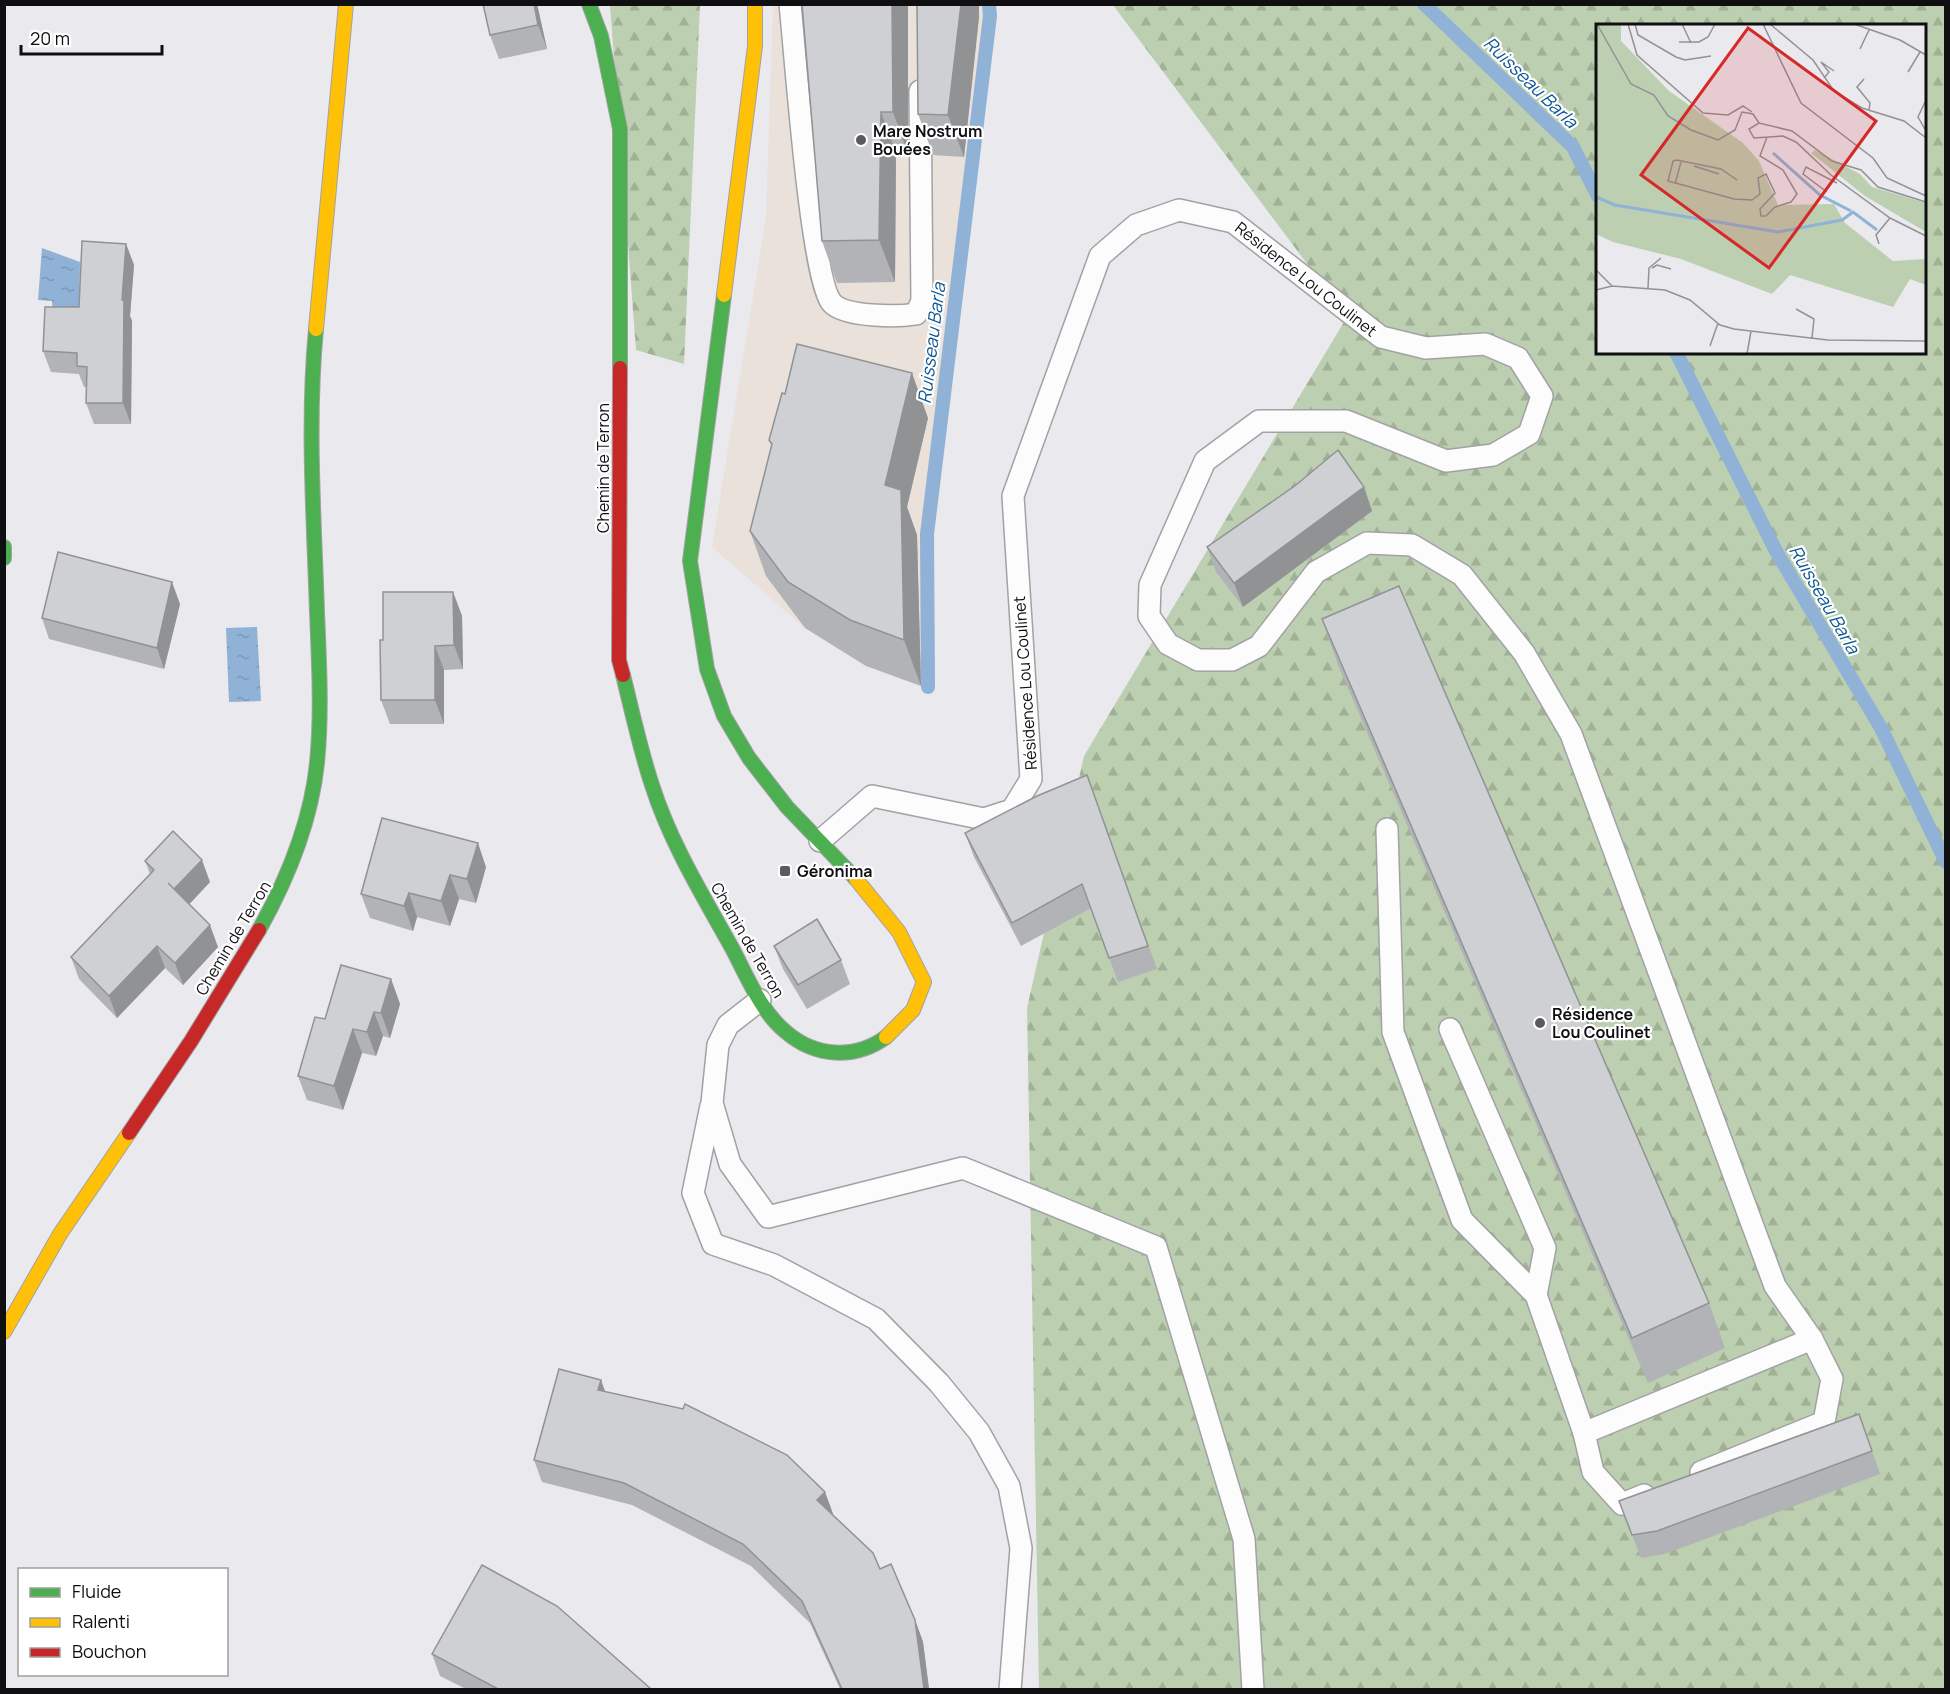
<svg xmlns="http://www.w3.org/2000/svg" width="1950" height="1694" font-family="Manrope,sans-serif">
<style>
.industrial{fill:#eae1da}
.forest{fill:url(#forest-firs);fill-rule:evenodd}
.water{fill:url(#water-ripples)}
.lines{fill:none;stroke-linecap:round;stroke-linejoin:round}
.stream{stroke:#90b2d6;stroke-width:14}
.lane-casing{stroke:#a2a2a5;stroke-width:24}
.fast-casing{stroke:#a2a2a5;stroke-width:16}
.slow-casing{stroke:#a2a2a5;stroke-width:16}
.jam-casing{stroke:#a2a2a5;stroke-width:16}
.lane{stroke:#fcfcfc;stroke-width:21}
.fast{stroke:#4caf50;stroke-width:14}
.slow{stroke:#ffc107;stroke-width:14}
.jam{stroke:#c62828;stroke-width:14}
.wall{fill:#b2b3b6}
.shaded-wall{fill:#919294}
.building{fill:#cfd0d4;stroke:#919294;stroke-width:1.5}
.poi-dot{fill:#5b5b5f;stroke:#fff;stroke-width:2}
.labels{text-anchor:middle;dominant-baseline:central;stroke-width:4.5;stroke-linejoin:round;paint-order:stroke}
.poi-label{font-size:16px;font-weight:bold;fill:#0f0f12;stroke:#fff;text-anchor:start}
.street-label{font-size:16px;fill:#0f0f12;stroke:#fff}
.water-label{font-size:18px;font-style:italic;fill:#0f5896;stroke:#fff}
.inset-river{fill:none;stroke:#90b2d6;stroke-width:3}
.inset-road{fill:none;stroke:#929296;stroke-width:1.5}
.view{fill:#d62828;fill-opacity:0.15;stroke:#d62828;stroke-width:3}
.inset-edge{fill:none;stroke:#0f0f12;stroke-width:3}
</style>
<defs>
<pattern id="forest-firs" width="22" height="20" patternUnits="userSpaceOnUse" patternTransform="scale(1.5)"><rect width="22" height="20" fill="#bccfb0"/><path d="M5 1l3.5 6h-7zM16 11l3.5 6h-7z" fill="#a0b196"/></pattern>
<pattern id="water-ripples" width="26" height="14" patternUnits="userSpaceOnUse" patternTransform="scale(1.5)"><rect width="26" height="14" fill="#90b2d6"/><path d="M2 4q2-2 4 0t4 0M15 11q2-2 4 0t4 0" fill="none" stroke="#7b98b7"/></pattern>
</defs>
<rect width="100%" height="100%" fill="#e9e9ee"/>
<!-- industrial -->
<polygon class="industrial" points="773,5 989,5 990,16 927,534 928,687 866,666 805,628 712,547 766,218"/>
<!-- forest -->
<g class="forest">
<polygon points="610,5 700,5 684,364 636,350"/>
<path d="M1113,5H1945V1689L1039,1690L1027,1008L1084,756L1347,317ZM1598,26H1924V352H1598Z"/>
</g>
<!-- water -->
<g class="water">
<polygon points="42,248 80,262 79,317 53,317 52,301 38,300"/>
<polygon points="257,627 261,701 229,702 226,628"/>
</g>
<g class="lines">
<!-- stream -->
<g class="stream">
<polyline points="1424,4 1573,147 1598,196"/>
<polyline points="1676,352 1776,551 1881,728 1946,862"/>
<polyline points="928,687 927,534 990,16 989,4"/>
</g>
<defs>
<g id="lane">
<path d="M790,4C795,50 811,280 832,303C845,317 897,317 916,314L922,301L920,91"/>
<polyline points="1387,829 1393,1032 1462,1220 1536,1295 1584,1433 1593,1472 1622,1504 1644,1495"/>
<polyline points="820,841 872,796 984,819 1012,810 1031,779 1013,496 1100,256 1136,225 1179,210 1233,222 1381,337 1426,348 1485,344 1518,358 1542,396 1529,434 1493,455 1446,461 1346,421 1259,421 1205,461 1150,585 1149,616 1168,644 1198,660 1232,660 1259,646 1316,572 1367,543 1412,545 1462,575 1524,653 1571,734 1775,1286 1812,1339 1832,1379 1824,1422 1701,1472"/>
<polyline points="760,1000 728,1025 718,1045 712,1103 730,1164 768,1217 963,1168 1156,1247 1244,1539 1253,1690"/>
<polyline points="1450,1029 1545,1248 1536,1295"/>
<polyline points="711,1106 693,1193 713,1244 774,1265 876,1319 939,1383 979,1432 1009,1486 1021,1548 1010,1690"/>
<polyline points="1584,1433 1812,1339"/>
</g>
<g id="fast">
<polyline points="589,4 601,36 620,129 620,368"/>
<polyline points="724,295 690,561 707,669 724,716 749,758 787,807 856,879"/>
<polyline points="4,547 4,558"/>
<path d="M623,675C632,711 640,749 652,785C670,842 703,896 732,948C747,976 761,1012 786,1032C815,1057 855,1060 886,1037"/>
<path d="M259,930C288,878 311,822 317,763C322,713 319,662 317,612C314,518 307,423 316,329"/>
</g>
<g id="slow">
<polyline points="724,295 755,46 755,4"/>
<polyline points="316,329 346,4"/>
<polyline points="856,879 899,932 924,982 913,1010 886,1037"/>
<polyline points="4,1332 60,1234 129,1133"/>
</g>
<g id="jam">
<polyline points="620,368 619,660 623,675"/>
<polyline points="129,1133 191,1041 259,930"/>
</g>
</defs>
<!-- lane casing -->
<use href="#lane" class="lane-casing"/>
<!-- fast casing -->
<use href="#fast" class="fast-casing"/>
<!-- slow casing -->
<use href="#slow" class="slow-casing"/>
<!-- jam casing -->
<use href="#jam" class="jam-casing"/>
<!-- lane -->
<use href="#lane" class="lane"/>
<!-- fast -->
<use href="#fast" class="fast"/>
<!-- slow -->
<use href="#slow" class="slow"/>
<!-- jam -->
<use href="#jam" class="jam"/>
</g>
<!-- wall -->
<g class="wall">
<polygon points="483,4 537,4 547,49 499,59 490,35"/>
<polygon points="908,4 908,154 896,153 895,282 837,283 822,241"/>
<polygon points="917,4 979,4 979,17 964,157 933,155 918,114"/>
<polygon points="126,244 134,265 130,316 132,321 131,424 94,424 86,403 86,387 84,387 79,374 51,372 43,351 79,307"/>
<polygon points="928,418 907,507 917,535 921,686 866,666 805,628 766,576 750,531 772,447 769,440"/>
<polygon points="1364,487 1372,511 1243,607 1216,572 1207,547"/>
<polygon points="453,592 462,616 463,669 444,670 444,724 390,724 381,700"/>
<polygon points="180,604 164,669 49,639 42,618"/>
<polygon points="1322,619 1709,1303 1725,1348 1648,1383 1338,665"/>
<polygon points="1087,775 1157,969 1118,982 1091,908 1021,946 974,857 965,833"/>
<polygon points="145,861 210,882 189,904 218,947 183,985 165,968 117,1018 79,979 71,957 150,874"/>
<polygon points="486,867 476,903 459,899 450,926 417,917 413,931 370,918 361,894"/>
<polygon points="774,946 841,960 850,984 807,1009 783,969"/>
<polygon points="391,979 400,1004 390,1038 383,1036 376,1056 362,1053 343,1110 307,1100 298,1076 325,1019"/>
<polygon points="606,1392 825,1492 833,1514 832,1515 880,1569 915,1620 923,1642 929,1689 840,1689 810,1623 751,1566 632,1505 542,1482 534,1460"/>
<polygon points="1859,1414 1880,1474 1665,1554 1641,1558 1619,1501"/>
<polygon points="432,1654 651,1689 466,1689 440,1676"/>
</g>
<!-- shaded-wall -->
<g class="shaded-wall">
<polygon points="534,4 537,4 547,49 538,25"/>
<polygon points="892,4 908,4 908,154 893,112"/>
<polygon points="961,4 979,4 979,17 964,157 948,115"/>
<polygon points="881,112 896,153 895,282 879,240"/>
<polygon points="126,244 134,265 130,316 132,321 131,424 123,403 122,300"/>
<polygon points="912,373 928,418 907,507 917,535 921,686 904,640 885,485"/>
<polygon points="1364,487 1372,511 1243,607 1234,583"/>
<polygon points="172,582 180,604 164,669 157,648"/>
<polygon points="453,592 462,616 463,669 454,645"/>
<polygon points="435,646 444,670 444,724 435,700"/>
<polygon points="478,843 486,867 476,903 467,879"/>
<polygon points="202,860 210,882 183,911 174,889"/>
<polygon points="450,875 459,899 450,926 441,901"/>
<polygon points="409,893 417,917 413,931 404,906"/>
<polygon points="210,925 218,947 183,985 175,963"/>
<polygon points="157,946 165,968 117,1018 109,996"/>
<polygon points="391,979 400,1004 390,1038 381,1013"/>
<polygon points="374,1012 383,1036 376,1056 367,1032"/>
<polygon points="353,1029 362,1053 343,1110 334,1086"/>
<polygon points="601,1380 609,1402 598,1390"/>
<polygon points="825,1492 833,1514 825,1522 817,1500"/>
<polygon points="915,1620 923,1642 929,1689 924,1689"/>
</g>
<!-- building -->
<g class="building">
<polygon points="483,4 534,4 538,25 490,35"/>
<polygon points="802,4 892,4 893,112 881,112 879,240 822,241"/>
<polygon points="917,4 961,4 948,115 918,114"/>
<polygon points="82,241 126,244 122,300 124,300 123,403 86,403 87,367 77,366 77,353 43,351 45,307 79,307"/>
<polygon points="797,344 912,373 885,485 901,490 904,640 850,620 788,582 750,531 772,444 769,440 782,393 785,394"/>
<polygon points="1338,450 1364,487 1234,583 1207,547 1296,485"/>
<polygon points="58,552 172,582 157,648 42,618"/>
<polygon points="1399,586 1709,1303 1632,1338 1322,619"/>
<polygon points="383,592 453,592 454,645 435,646 435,700 381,700 380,640 383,640"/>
<polygon points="1087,775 1148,946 1109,958 1082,884 1012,923 965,833 1037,796"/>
<polygon points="382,818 478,843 467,879 450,875 441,901 409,893 404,906 361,894"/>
<polygon points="173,831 202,860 174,889 168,883 210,925 175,963 157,946 109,996 71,957 154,870 145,861"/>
<polygon points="817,919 841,960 798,985 774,946"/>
<polygon points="341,965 391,979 381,1013 374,1012 367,1032 353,1029 334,1086 298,1076 315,1017 325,1019"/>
<polygon points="559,1369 601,1380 598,1390 683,1409 685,1404 787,1455 825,1492 817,1500 873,1553 880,1569 891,1564 915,1620 924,1689 842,1689 802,1601 743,1544 624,1483 534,1460"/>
<polygon points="1859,1414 1872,1451 1657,1531 1632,1535 1619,1501"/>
<polygon points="482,1565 557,1606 651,1689 498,1689 432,1654"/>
</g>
<!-- markers -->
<g class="poi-dot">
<circle cx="861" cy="140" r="6"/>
<rect x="779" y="865" width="12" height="12" rx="3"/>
<circle cx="1540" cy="1023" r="6"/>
</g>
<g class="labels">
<!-- poi labels -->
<g class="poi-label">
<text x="873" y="131">Mare Nostrum<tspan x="873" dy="18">Bouées</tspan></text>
<text x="797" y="871">Géronima</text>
<text x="1552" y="1014">Résidence<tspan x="1552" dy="18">Lou Coulinet</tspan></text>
</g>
<!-- street labels -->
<g class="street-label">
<text transform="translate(1306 279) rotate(38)">Résidence Lou Coulinet</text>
<text transform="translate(603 468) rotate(-90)">Chemin de Terron</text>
<text transform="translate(1025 683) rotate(-94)">Résidence Lou Coulinet</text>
<text transform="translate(233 938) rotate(-59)">Chemin de Terron</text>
<text transform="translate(748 940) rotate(60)">Chemin de Terron</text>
</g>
<!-- water labels -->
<g class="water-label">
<text transform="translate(1531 82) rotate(44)">Ruisseau Barla</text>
<text transform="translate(931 343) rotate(-83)">Ruisseau Barla</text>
<text transform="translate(1825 599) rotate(60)">Ruisseau Barla</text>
</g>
</g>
<!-- overview -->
<g transform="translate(1596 24)">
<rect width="330" height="330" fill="#e9e9ee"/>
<path d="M0,0H25V17L73,67L147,119L163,137L182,181L238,180L249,199L297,237L330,235V261L314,255L297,283L194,251L176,270L85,235L17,218L0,210ZM219,126L264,150L276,163L330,179V208L269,172L215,129Z" fill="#bccfb0"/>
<path class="inset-river" d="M177,129L224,171L255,187M0,173L19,181L182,208L246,196L257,188L281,206"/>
<path class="inset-road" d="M1,0L35,60L58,71L72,92L95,106L122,116L139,106L146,88L157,90L163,99M32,0L41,31L107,89L132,91L147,82L156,88M39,0L42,11L80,33L89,36L115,32M86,0L95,19M167,0L205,79L277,134L291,154L330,172M174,0L217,36L238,67L266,84L308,97L330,114M258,0L304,16L330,31M83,18H103L112,13L119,0M264,25L273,6M312,48L324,28M228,54L233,48L225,38L238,47M268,55L261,63L274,79L273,86M330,76L322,93L330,107M98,142L123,150M141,156L125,145L81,136L77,137L72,157L138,175L156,176L164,170L162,154L170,150L179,169L164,185L165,192H170L179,183L195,178L201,170L187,146L164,132L171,113M79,160L85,138M231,168L207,150L210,143L241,159M330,178L282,163L265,146L236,137L196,107L163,99L153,105L158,114L187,112L200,118L235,151L294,194L330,212M283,220L280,211L294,194M56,244L61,241L75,245M0,246L16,262M52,264L53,244L65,234M0,266L16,262L69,266L94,276L124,301L138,305L232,316L330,317M200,285L218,295L216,314M114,322L122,299M151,330L155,307"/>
<path class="view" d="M152,4L280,97L173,244L45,151Z"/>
<rect width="330" height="330" class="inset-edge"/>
</g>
<!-- border -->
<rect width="1950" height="1694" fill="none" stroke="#0f0f12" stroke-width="12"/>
<!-- legend -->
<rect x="18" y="1568" width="210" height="108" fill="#ffffff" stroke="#9f9fa0" stroke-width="1.5"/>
<rect x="30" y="1588" width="30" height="9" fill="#4caf50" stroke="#9f9fa0" stroke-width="1.5"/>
<text x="72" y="1598" font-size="18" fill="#0f0f12">Fluide</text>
<rect x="30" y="1618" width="30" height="9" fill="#ffc107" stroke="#9f9fa0" stroke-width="1.5"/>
<text x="72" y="1628" font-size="18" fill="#0f0f12">Ralenti</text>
<rect x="30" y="1648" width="30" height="9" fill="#c62828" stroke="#9f9fa0" stroke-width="1.5"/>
<text x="72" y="1658" font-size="18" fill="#0f0f12">Bouchon</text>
<!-- scale -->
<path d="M21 45v9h141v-9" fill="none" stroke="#0f0f12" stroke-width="3"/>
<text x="30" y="45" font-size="18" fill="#0f0f12" stroke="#ffffff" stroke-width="4.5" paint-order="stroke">20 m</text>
</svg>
